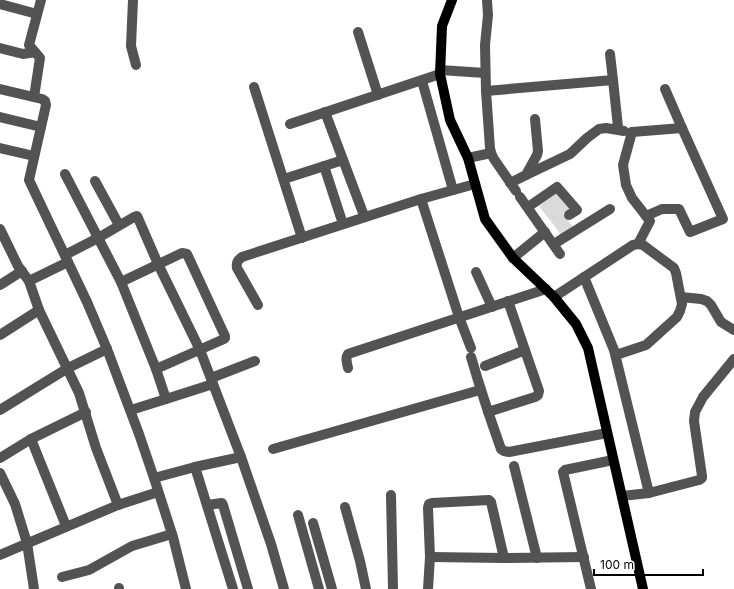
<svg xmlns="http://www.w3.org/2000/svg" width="734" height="589" font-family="Inter,sans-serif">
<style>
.green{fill:#dadada}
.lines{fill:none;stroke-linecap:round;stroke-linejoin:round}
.minor{stroke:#535353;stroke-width:10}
.major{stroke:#000;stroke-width:10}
</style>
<rect width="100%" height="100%" fill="#fff"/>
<!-- green -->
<polygon class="green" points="559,191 572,207 563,214 574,228 562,236 539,206"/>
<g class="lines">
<!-- minor -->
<g class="minor">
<polyline points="133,0 131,46 136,65"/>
<polyline points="487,0 488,15 485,45 486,91 490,148 491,153 494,159 516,191"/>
<polyline points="0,4 37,14"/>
<polyline points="358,32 378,95"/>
<polyline points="0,48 23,54 35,52"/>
<polyline points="610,54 613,80"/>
<polyline points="440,70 485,73"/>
<polyline points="422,81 453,190"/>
<polyline points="254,87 302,238"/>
<polyline points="0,89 42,99 45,101 46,105 29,180 87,302 107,349 139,434 154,478 173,537 186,589"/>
<polyline points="486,91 613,80 618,127"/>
<polyline points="34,97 40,58 29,45 41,0"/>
<polyline points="325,112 363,213"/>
<polyline points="0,117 41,127"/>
<polyline points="290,124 440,74"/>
<polyline points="0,148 34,156"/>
<polyline points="468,158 491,153"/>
<polyline points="324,166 341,218"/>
<polyline points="65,174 121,282 156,369 166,399 213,384"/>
<polyline points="526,175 570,154 587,138 599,129 606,128 624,131"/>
<polyline points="287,178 343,160"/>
<polyline points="95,181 119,225"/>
<polyline points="510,183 526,175 537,155 538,151 535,119"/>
<polyline points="520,197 560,254"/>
<polyline points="421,199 459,317 471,348"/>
<polyline points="528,207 557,187 577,210 569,215"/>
<polyline points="646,216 662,209 679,209 690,232 723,219 682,128 665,89"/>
<polyline points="0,229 18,266 29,281 39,310 79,393 96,448 118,505"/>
<polyline points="554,244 610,209"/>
<polyline points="638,244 650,221 632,198 626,185 623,165 632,132 682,128"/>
<polyline points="65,255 98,238 134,217 137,216 138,218 158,264 200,350 241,457 271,544 284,589"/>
<polyline points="513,258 545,232"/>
<polyline points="476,272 492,307"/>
<polyline points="584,277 614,350 649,493"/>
<polyline points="29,281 68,262"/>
<polyline points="121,282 182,253 187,254 225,336 225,338 224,339 156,369"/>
<polyline points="0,285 22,271"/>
<polyline points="554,297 633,245 638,244 643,245 674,268 676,273 682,304 680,311 677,317 646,345 616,355"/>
<polyline points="681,297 701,299 707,301 711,305 721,322 734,330"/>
<path d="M258,305L237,268C236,262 238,260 242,257L421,199L475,184"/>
<polyline points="0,335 39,310"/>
<path d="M471,357C480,388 490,418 501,449L504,451L509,452L607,433"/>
<polyline points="485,366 525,350"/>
<path d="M348,368C347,363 345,358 348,354L546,289"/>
<polyline points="211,378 255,361"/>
<polyline points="0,410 68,368 107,349"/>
<polyline points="131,410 166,399"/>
<polyline points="488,412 535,397 538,395 539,391 508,301"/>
<polyline points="31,439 66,526"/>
<polyline points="273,449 480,390"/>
<polyline points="0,458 31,439 86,412"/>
<polyline points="514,466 537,558"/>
<polyline points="195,467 233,589"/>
<polyline points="0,473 15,504 27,543 34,589"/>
<polyline points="154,478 195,467 241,457"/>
<polyline points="391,495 393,589"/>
<polyline points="622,496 649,493 699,480 702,478 702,476 694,421 695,412 703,397 734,359"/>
<polyline points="207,505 222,503 223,505 248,589"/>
<polyline points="345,507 360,561 366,589"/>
<polyline points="298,515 319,589"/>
<polyline points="313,523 332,589"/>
<polyline points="0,555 118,505 158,492"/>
<polyline points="430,557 504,558 584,557"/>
<polyline points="62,577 89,570 132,546 172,534"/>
<polyline points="119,588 119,589"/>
<polyline points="428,589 430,557 428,508 429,504 432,503 489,500 491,502 504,558"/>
<polyline points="591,589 563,472 565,470 613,460"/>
</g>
<!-- major -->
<polyline class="major" points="452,0 442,26 440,74 450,120 468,158 485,219 513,258 554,297 576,324 588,348 643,589"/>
</g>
<!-- scale -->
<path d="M594 569v6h109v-6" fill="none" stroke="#000000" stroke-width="2"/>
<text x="600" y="569" font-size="12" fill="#000000" stroke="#ffffff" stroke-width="3" paint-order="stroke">100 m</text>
</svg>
